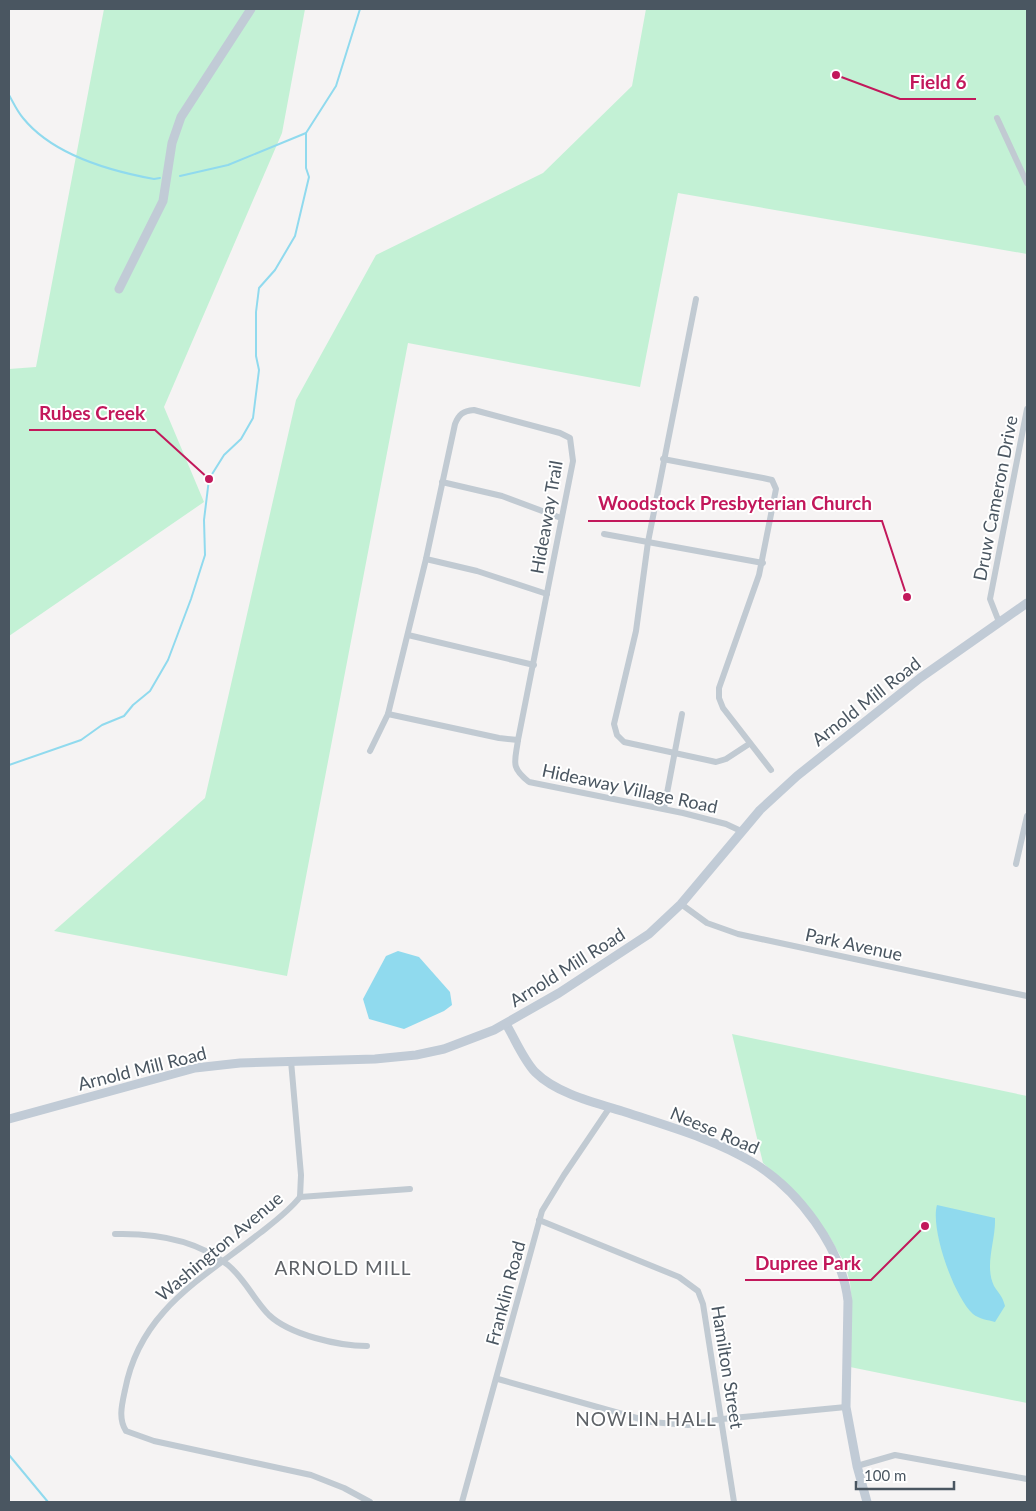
<svg xmlns="http://www.w3.org/2000/svg" width="1036" height="1511" font-family="Lato,sans-serif">
<style>
.green{fill:#c3f1d5}
.water{fill:#90daee}
.lines{fill:none;stroke-linecap:round;stroke-linejoin:round}
.stream{stroke:#90daee;stroke-width:2}
.street{stroke:#c1cad2;stroke-width:6}
.secondary{stroke:#c1cbd6;stroke-width:9}
.labels{text-anchor:middle;dominant-baseline:central;stroke-width:4;stroke-linejoin:round;paint-order:stroke}
.street-label{font-size:18px;fill:#4a5661;stroke:#fff}
.neighbourhood-label{font-size:19px;letter-spacing:1px;fill:#5f6368;stroke:#fff}
.leader{fill:none;stroke:#c2185b;stroke-width:2}
.callout-dot{fill:#c2185b;stroke:#fff;stroke-width:2}
.callout-label{font-size:19px;text-anchor:middle;font-weight:bold;fill:#c2185b;stroke:#fff;stroke-width:4;stroke-linejoin:round;paint-order:stroke}
</style>
<rect width="100%" height="100%" fill="#f5f3f3"/>
<!-- green -->
<g class="green">
<polygon points="104,9 305,9 282,133 164,407 204,502 9,636 9,369 36,367"/>
<polygon points="646,9 1027,9 1027,254 678,193 640,387 408,343 287,976 54,931 205,798 296,400 376,255 543,173 632,86"/>
<polygon points="732,1034 1027,1096 1027,1403 850,1367 852,1303 850,1283 845,1264 828,1234 791,1188 763,1163"/>
</g>
<!-- water -->
<g class="water">
<polygon points="398,951 419,957 450,992 452,1005 444,1011 404,1029 369,1019 363,999 386,956"/>
<path d="M937,1205L995,1218C996,1240 984,1265 994,1286C999,1294 1002,1295 1005,1306L995,1322C988,1320 979,1319 973,1314C954,1297 930,1229 937,1205Z"/>
</g>
<g class="lines">
<!-- stream -->
<g class="stream">
<path d="M9,95C13,102 17,111 23,118C52,154 110,171 154,179L160,178"/>
<polyline points="180,176 228,165 306,133"/>
<polyline points="9,765 81,740 102,725 124,716 133,705 150,691 168,660 191,599 205,555 204,520 209,479 224,455 241,439 253,418 259,370 256,356 256,312 259,288 275,270 295,236 309,177 306,168 306,133 336,86 360,9"/>
<polyline points="9,1455 48,1502"/>
</g>
<!-- street -->
<g class="street">
<polyline points="997,118 1027,183"/>
<polyline points="696,299 648,542 636,631 614,724 617,735 624,742 716,762 726,759 749,744"/>
<polyline points="663,459 763,478 772,480 776,489 759,575 719,688 719,698 723,708 771,770"/>
<polyline points="442,482 502,496 561,518"/>
<polyline points="604,534 763,563"/>
<polyline points="426,559 477,571 547,594"/>
<polyline points="999,622 990,599 1027,409"/>
<polyline points="408,635 534,665"/>
<polyline points="388,714 499,738 518,740"/>
<path d="M370,751L388,714L426,559L455,424C459,414 463,411 474,410L560,433L570,438L573,461L518,740C515,762 510,767 529,782L683,813L726,824L741,831"/>
<polyline points="664,809 682,714"/>
<polyline points="1016,864 1027,816"/>
<polyline points="681,904 707,923 738,934 1027,996"/>
<path d="M291,1061L301,1175L300,1197C289,1211 274,1222 260,1233C202,1279 140,1310 125,1390C122,1404 118,1419 126,1431L154,1441L311,1475L344,1488L370,1502"/>
<polyline points="300,1197 410,1189"/>
<polyline points="539,1220 679,1277 698,1291 703,1304 734,1502"/>
<path d="M115,1234C154,1233 197,1240 228,1265C245,1279 254,1300 269,1315C290,1335 339,1346 367,1346"/>
<polyline points="498,1379 651,1422 688,1425 722,1419 846,1407"/>
<polyline points="857,1466 895,1455 1027,1479"/>
<polyline points="462,1502 542,1211 564,1175 610,1107"/>
</g>
<!-- secondary -->
<g class="secondary">
<polyline points="119,289 163,201 172,143 181,117 251,9"/>
<path d="M506,1024C515,1039 523,1059 535,1072C557,1094 596,1103 625,1112C667,1126 714,1139 752,1162C798,1189 842,1248 848,1301L846,1407L857,1466L867,1502"/>
<polyline points="9,1119 195,1068 240,1063 375,1059 416,1055 444,1049 494,1030 559,993 649,934 681,904 760,810 797,776 920,678 1027,603"/>
</g>
</g>
<g class="labels">
<!-- street labels -->
<g class="street-label">
<text transform="translate(995 498) rotate(-79)">Druw Cameron Drive</text>
<text transform="translate(546 517) rotate(-80)">Hideaway Trail</text>
<text transform="translate(866 701) rotate(-38)">Arnold Mill Road</text>
<text transform="translate(630 788) rotate(12)">Hideaway Village Road</text>
<text transform="translate(854 944) rotate(12)">Park Avenue</text>
<text transform="translate(567 967) rotate(-32)">Arnold Mill Road</text>
<text transform="translate(142 1068) rotate(-14)">Arnold Mill Road</text>
<text transform="translate(715 1130) rotate(23)">Neese Road</text>
<text transform="translate(219 1246) rotate(-40)">Washington Avenue</text>
<text transform="translate(505 1293) rotate(-75)">Franklin Road</text>
<text transform="translate(728 1367) rotate(81)">Hamilton Street</text>
</g>
<!-- neighbourhood labels -->
<g class="neighbourhood-label">
<text x="343" y="1267">ARNOLD MILL</text>
<text x="646" y="1418">NOWLIN HALL</text>
</g>
</g>
<!-- callouts -->
<path class="leader" d="M836 75L900 99H976M209 479L155 430H29M907 597L882 521H588M925 1226L871 1280H745"/>
<g class="callout-dot">
<circle cx="836" cy="75" r="5"/>
<circle cx="209" cy="479" r="5"/>
<circle cx="907" cy="597" r="5"/>
<circle cx="925" cy="1226" r="5"/>
</g>
<g class="callout-label">
<text x="938" y="89">Field 6</text>
<text x="92" y="420">Rubes Creek</text>
<text x="735" y="510">Woodstock Presbyterian Church</text>
<text x="808" y="1270">Dupree Park</text>
</g>
<!-- border -->
<rect width="1036" height="1511" fill="none" stroke="#4a5661" stroke-width="20"/>
<!-- scale -->
<path d="M856 1481v8h98v-8" fill="none" stroke="#4a5661" stroke-width="2.5"/>
<text x="864" y="1481" font-size="15" fill="#4a5661" stroke="#ffffff" stroke-width="4" paint-order="stroke">100 m</text>
</svg>
